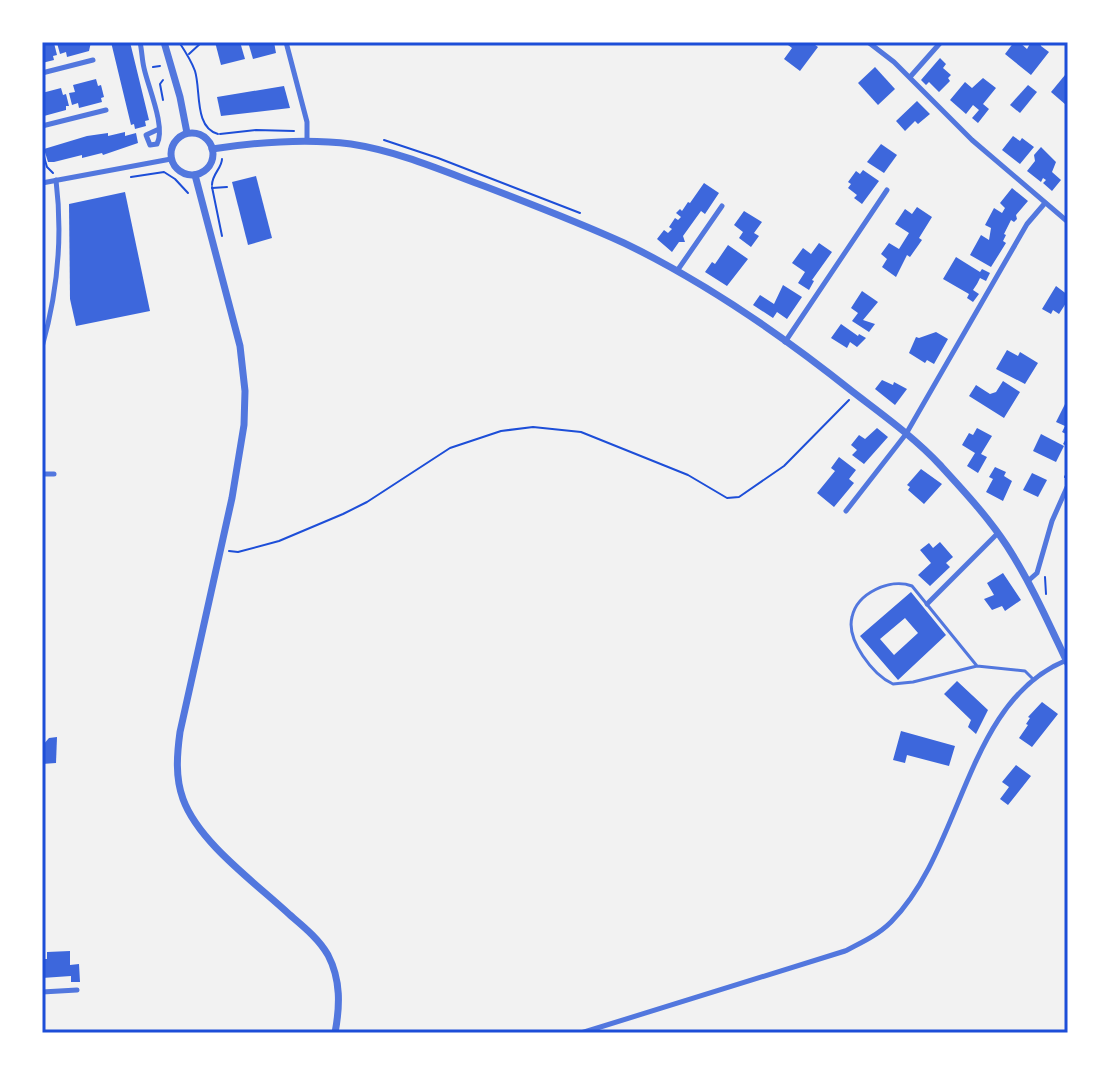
<svg xmlns="http://www.w3.org/2000/svg" width="1110" height="1075" font-family="Inter,sans-serif">
<style>
.building{fill:#3d67dc;fill-rule:evenodd}
.lines{fill:none;stroke-linecap:round;stroke-linejoin:round}
.path{stroke:#1d4ed8;stroke-width:2}
.service{stroke:#5277de;stroke-width:3}
.minor{stroke:#5277de;stroke-width:5}
.tertiary{stroke:#5277de;stroke-width:7}
.neatline{fill:none;stroke:#1d4ed8;stroke-width:3}
</style>
<rect width="100%" height="100%" fill="#f2f2f2"/>
<!-- building -->
<g class="building">
<polygon points="42,42 54,43 57,55 53,56 54,60 42,63"/>
<polygon points="91,42 89,51 67,57 66,52 60,54 57,43"/>
<polygon points="111,42 130,42 149,120 145,121 146,126 135,129 134,124 131,125"/>
<polygon points="215,42 240,42 245,59 221,65"/>
<polygon points="248,42 274,42 276,53 253,59"/>
<polygon points="784,42 811,42 818,47 800,71 784,59 792,48"/>
<polygon points="1014,42 1019,42 1027,49 1031,42 1040,42 1041,46 1049,52 1031,75 1005,54"/>
<polygon points="940,58 946,64 943,68 951,75 948,78 950,81 939,92 929,82 926,85 921,80"/>
<polygon points="875,67 895,89 878,105 858,83"/>
<polygon points="1065,75 1068,77 1066,105 1051,92"/>
<polygon points="983,78 996,88 983,104 989,109 978,123 972,118 979,110 973,105 966,114 950,100 965,82 972,88"/>
<polygon points="96,79 98,86 101,85 104,97 101,98 102,102 79,108 78,103 72,105 69,93 75,92 73,85"/>
<polygon points="1028,85 1037,92 1020,113 1010,105"/>
<polygon points="284,86 290,108 221,116 217,97"/>
<polygon points="61,88 63,95 66,94 69,106 66,106 66,110 44,116 42,93"/>
<polygon points="917,101 930,114 918,124 915,121 905,131 896,121"/>
<polygon points="125,132 125,136 136,133 138,143 103,155 102,153 82,158 82,155 54,162 48,162 44,149 87,136 108,133 108,136"/>
<polygon points="1013,136 1020,141 1022,138 1034,147 1020,164 1002,150"/>
<polygon points="881,144 897,155 884,173 867,162"/>
<polygon points="1041,147 1056,162 1052,172 1061,180 1052,191 1043,183 1046,180 1043,178 1041,182 1027,171 1035,161 1034,155"/>
<polygon points="863,170 879,181 862,204 854,198 857,195 848,188 851,184 848,182 856,171 860,174"/>
<polygon points="256,176 272,238 248,245 232,182"/>
<polygon points="704,183 719,193 705,214 701,211 683,236 685,242 679,242 672,252 657,239 664,230 668,233 672,229 669,227 675,218 678,220 681,217 676,213 680,209 682,211 688,202 690,203"/>
<polygon points="1012,188 1028,201 1016,215 1017,219 1014,222 1011,220 1004,234 1006,235 1003,241 1006,243 991,267 970,255 981,235 989,240 991,228 985,225 994,208 1002,213 1005,208 1000,203"/>
<polygon points="125,192 150,311 76,326 70,299 69,204"/>
<polygon points="917,207 932,217 919,238 922,240 910,257 907,255 896,277 882,267 887,259 881,254 889,243 899,249 909,233 895,224 905,209 912,214"/>
<polygon points="744,211 762,222 754,233 759,236 751,247 739,238 743,232 734,225"/>
<polygon points="819,243 832,252 812,280 814,281 809,290 798,283 805,272 792,263 803,248 811,254"/>
<polygon points="728,245 748,259 727,286 705,272 712,262 715,264"/>
<polygon points="956,257 980,272 982,269 990,273 986,281 980,278 977,284 973,290 979,294 973,302 967,298 969,294 943,279"/>
<polygon points="783,285 802,297 787,319 777,312 773,318 753,305 760,295 774,304"/>
<polygon points="1056,286 1068,295 1068,300 1059,314 1053,310 1051,314 1042,309"/>
<polygon points="862,291 878,302 863,320 875,324 869,332 852,321 858,313 851,308"/>
<polygon points="841,324 858,336 859,334 866,338 857,347 850,342 847,348 831,338"/>
<polygon points="936,332 948,339 934,364 927,360 925,363 909,353 916,337 919,338"/>
<polygon points="1007,350 1018,356 1020,352 1038,363 1025,384 996,369"/>
<polygon points="882,380 893,385 894,382 907,389 895,405 875,389"/>
<polygon points="1003,381 1020,392 1004,418 969,396 976,385 990,394 996,392"/>
<polygon points="1068,398 1068,447 1063,444 1068,435 1062,432 1065,426 1056,422"/>
<polygon points="877,428 888,437 864,464 852,455 857,450 851,445 859,435 865,439"/>
<polygon points="977,428 992,436 981,454 987,457 978,473 967,466 975,453 962,445 969,433 973,435"/>
<polygon points="1041,434 1064,446 1056,462 1033,451"/>
<polygon points="839,457 856,470 849,479 854,483 834,507 817,493 835,471 831,468"/>
<polygon points="995,467 1006,472 1004,476 1012,481 1003,501 986,492 993,479 989,477"/>
<polygon points="921,469 942,484 924,504 908,490 910,487 907,485"/>
<polygon points="1032,473 1047,480 1038,497 1023,490"/>
<polygon points="940,542 953,557 946,563 950,567 930,586 918,575 931,563 920,550 929,543 933,548"/>
<polygon points="1003,573 1021,600 1005,611 1002,606 992,610 984,599 994,595 987,583"/>
<path d="M911,592L946,635L898,680L860,636ZM905,618L918,633L894,655L880,639Z"/>
<polygon points="957,681 988,710 976,734 968,727 971,720 944,694"/>
<polygon points="1042,702 1058,714 1032,747 1019,738 1028,725 1026,724 1030,718 1028,717"/>
<polygon points="901,731 955,746 949,766 907,755 905,763 893,760"/>
<polygon points="57,737 56,763 42,764 42,746 49,738"/>
<polygon points="1016,765 1031,776 1008,805 1000,799 1009,787 1002,782"/>
<polygon points="70,951 70,965 79,964 80,982 71,982 71,976 42,978 42,959 47,959 47,952"/>
</g>
<g class="lines">
<!-- path -->
<g class="path">
<path d="M179,42C185,51 191,60 195,71C201,90 194,128 218,134"/>
<polyline points="189,54 202,42"/>
<polyline points="153,67 160,66"/>
<polyline points="163,80 160,84 163,100"/>
<polyline points="220,134 256,130 294,131"/>
<polyline points="384,140 438,158 580,213"/>
<polyline points="42,150 47,167 53,173"/>
<polyline points="131,177 164,172 175,179 188,193"/>
<path d="M212,185C212,174 222,168 222,159"/>
<polyline points="212,187 222,236"/>
<polyline points="212,188 227,187"/>
<polyline points="1065,477 1068,471"/>
<polyline points="229,551 238,552 279,541 343,514 367,502 450,448 501,431 533,427 581,432 688,475 727,498 739,497 784,466 849,400"/>
<polyline points="1045,577 1046,594"/>
</g>
<!-- service -->
<path class="service" d="M977,666L912,586C890,578 857,593 852,617C846,640 873,675 893,684L913,682L977,666L1025,671L1033,679"/>
<!-- minor -->
<g class="minor">
<path d="M140,42C142,51 142,60 144,68C148,87 166,127 157,144L150,145L146,135L159,129"/>
<polyline points="286,42 307,122 307,141"/>
<polyline points="868,42 894,62 972,140 1068,222"/>
<polyline points="42,73 93,60"/>
<polyline points="910,77 941,42"/>
<polyline points="42,126 106,110"/>
<polyline points="42,183 171,159"/>
<polyline points="677,271 722,206"/>
<polyline points="785,342 887,190"/>
<path d="M42,347C58,291 63,238 56,180"/>
<polyline points="42,474 54,474"/>
<polyline points="846,511 906,434 1027,224 1045,203"/>
<polyline points="1028,581 1037,573 1052,521 1068,485"/>
<polyline points="927,604 998,533"/>
<polyline points="42,992 77,990"/>
<path d="M581,1033L845,951C861,943 878,935 891,922C964,848 965,701 1067,660"/>
</g>
<!-- tertiary -->
<g class="tertiary">
<polyline points="164,42 180,97 187,133"/>
<circle cx="192" cy="154" r="21"/>
<path d="M212,149C258,142 305,138 351,144C397,151 441,170 484,186C531,204 578,222 624,243C705,282 783,336 853,392C883,415 915,438 941,466C964,491 988,517 1007,546C1031,583 1049,624 1068,664"/>
<path d="M195,175L240,346L245,391L244,425L232,498L180,732C177,754 175,777 183,799C199,843 256,883 290,915C304,927 319,939 328,955C341,980 340,1006 335,1033"/>
</g>
</g>
<!-- border -->
<rect width="1110" height="1075" fill="none" stroke="#ffffff" stroke-width="88"/>
<rect x="44" y="44" width="1022" height="987" class="neatline"/>
</svg>
